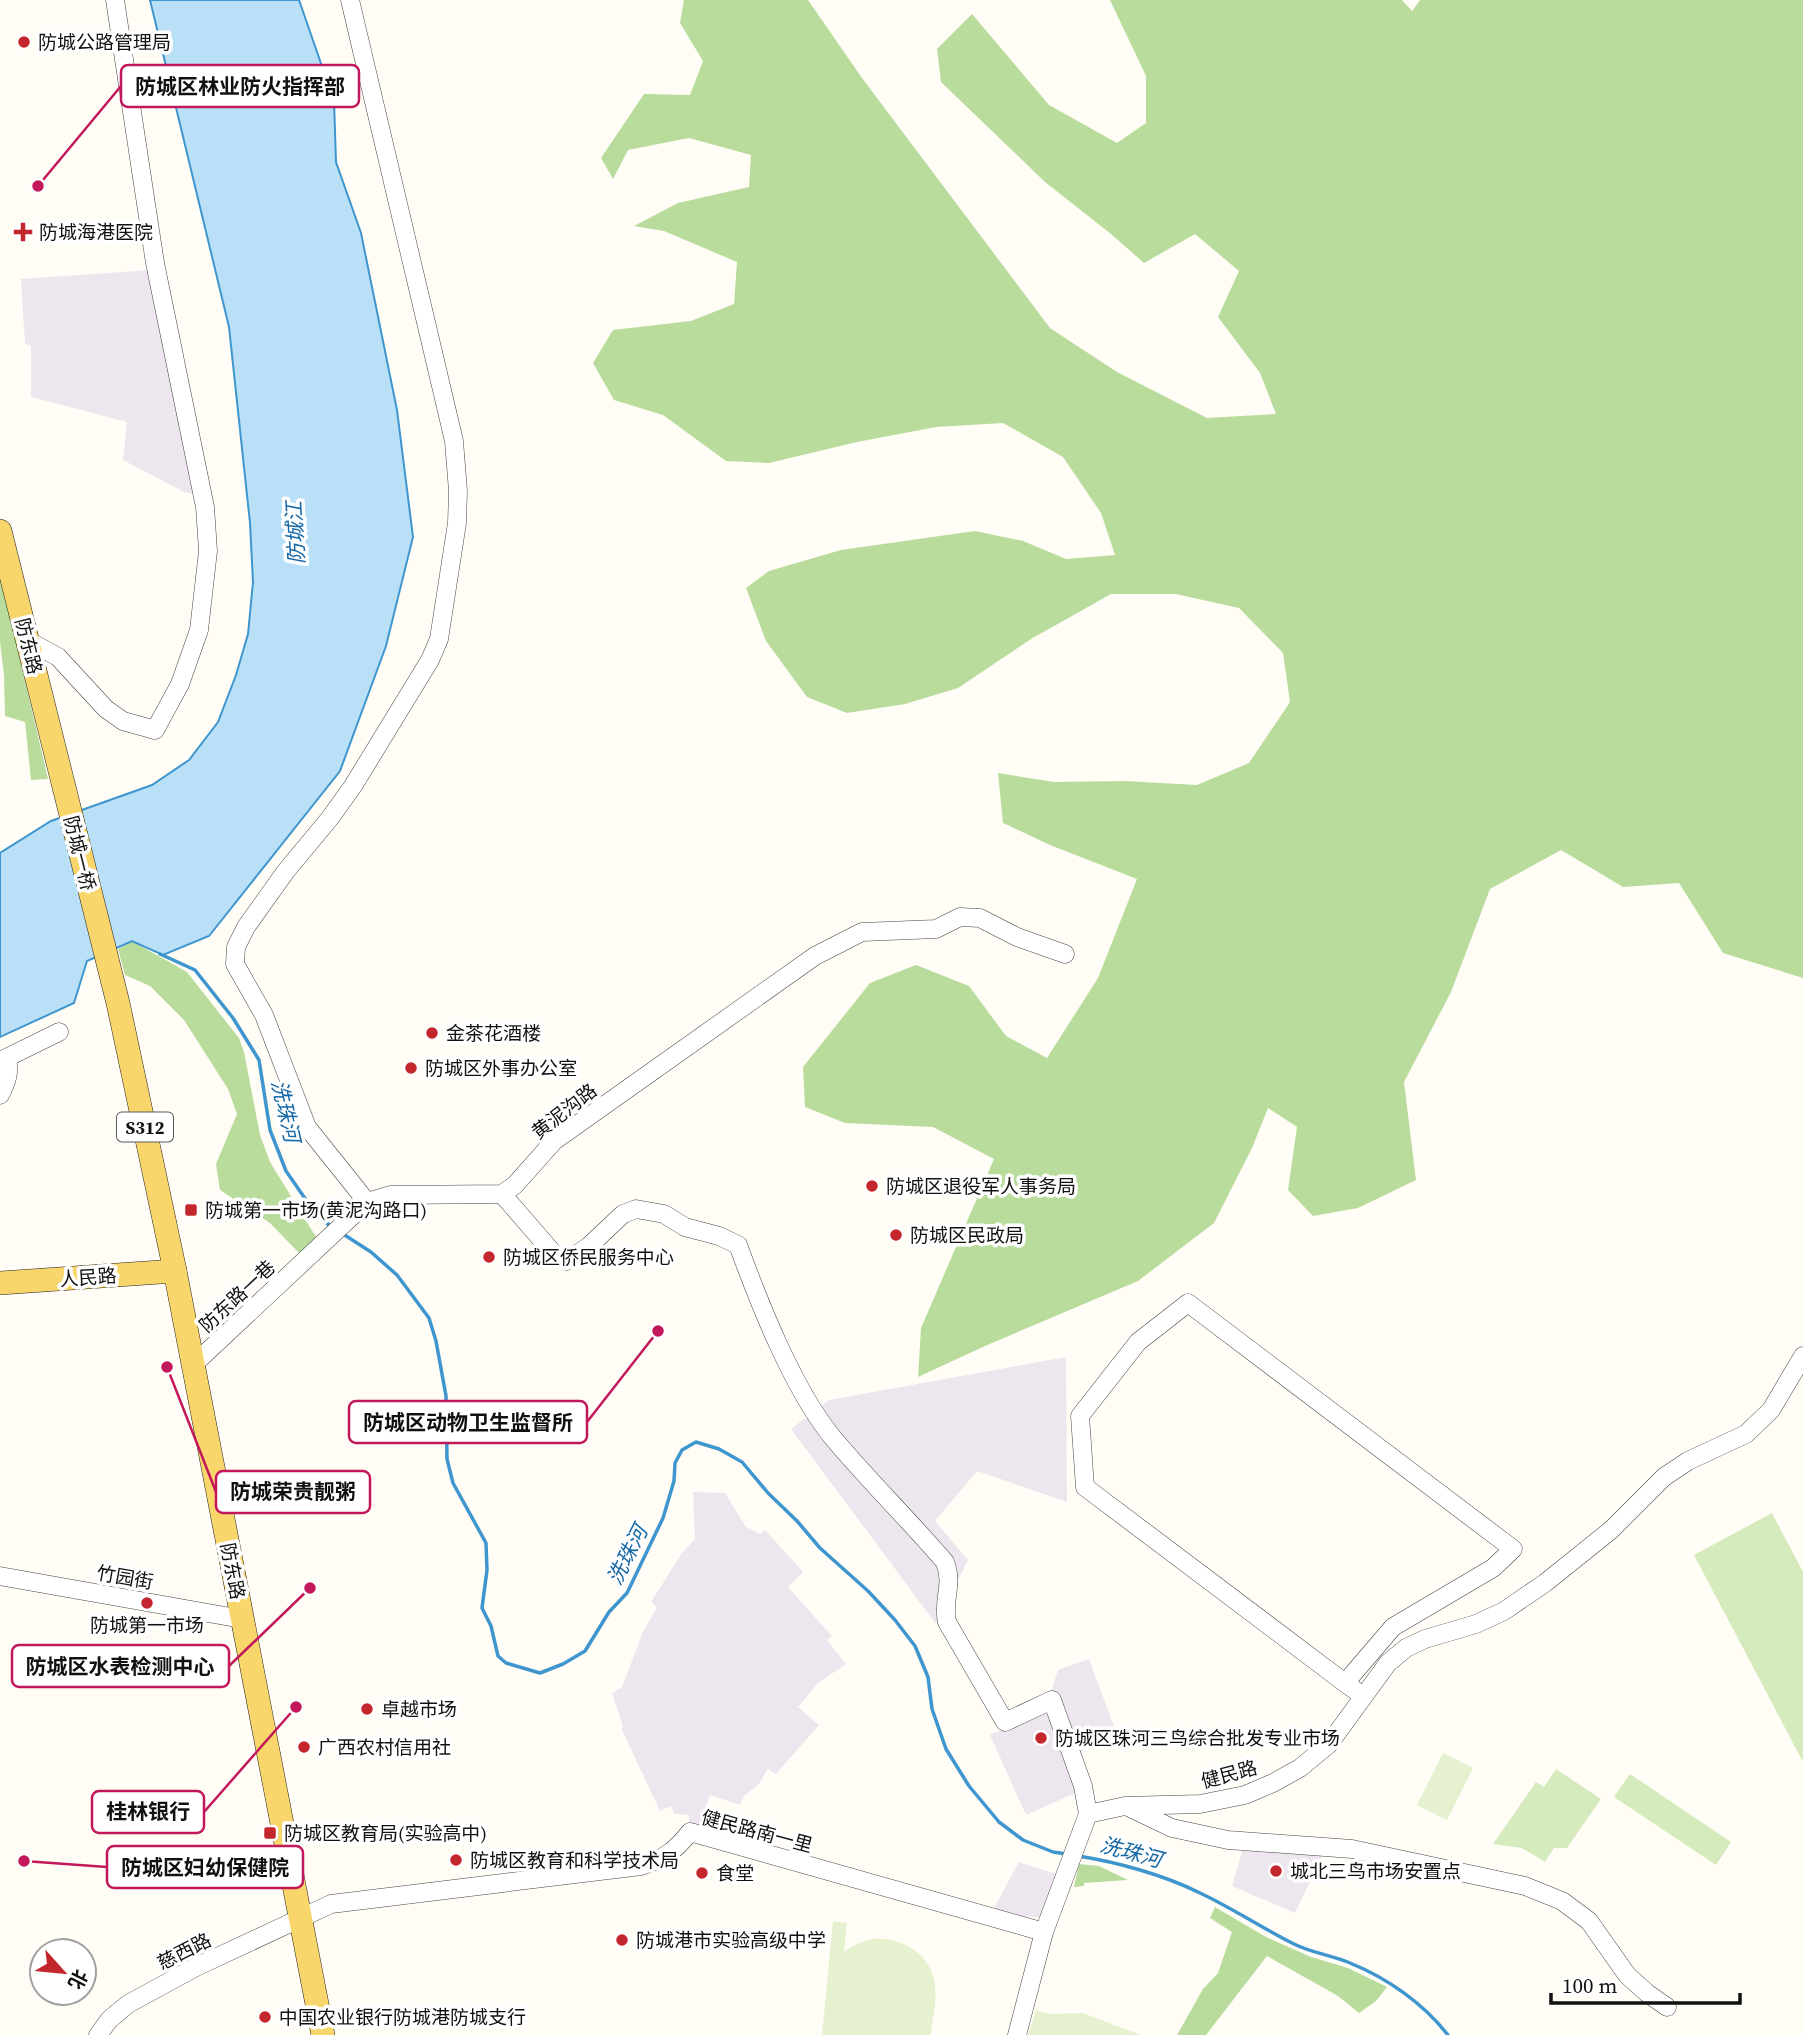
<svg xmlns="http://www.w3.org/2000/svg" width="1803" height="2035" font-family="'Source Serif 4','Noto Sans SC',serif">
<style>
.industrial{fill:#eee6ef}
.green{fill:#d5ebbd}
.forest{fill:#b9dc9c}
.pitch{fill:#e6f2cf}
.water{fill:#b9e0f7;stroke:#3f96cf;stroke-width:2}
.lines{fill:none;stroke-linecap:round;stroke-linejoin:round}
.stream{stroke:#3f96cf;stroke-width:3.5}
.minor-casing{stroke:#444;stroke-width:19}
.major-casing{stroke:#222;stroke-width:24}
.minor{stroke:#fff;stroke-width:18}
.major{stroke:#f9d66b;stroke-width:23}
.poi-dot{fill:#c4262e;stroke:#fff;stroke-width:2.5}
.labels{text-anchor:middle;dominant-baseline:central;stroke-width:7;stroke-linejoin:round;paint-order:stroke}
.shield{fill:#fff;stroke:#585858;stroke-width:2}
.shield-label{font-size:18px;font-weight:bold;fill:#111}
.poi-label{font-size:19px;fill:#111;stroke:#fff;text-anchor:start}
.street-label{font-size:19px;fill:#111;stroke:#fff}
.water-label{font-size:21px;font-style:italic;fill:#1768a6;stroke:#fff}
.leader{fill:none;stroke:#c2185b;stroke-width:2.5}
.callout-dot{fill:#c2185b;stroke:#fff;stroke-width:2.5}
.callout{fill:#fff;stroke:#c2185b;stroke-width:2.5}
.callout-label{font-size:21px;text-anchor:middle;font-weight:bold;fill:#111}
</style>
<rect width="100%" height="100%" fill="#fffdf5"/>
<!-- industrial -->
<g class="industrial">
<polygon points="151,270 197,495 182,491 123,460 127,422 31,397 31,346 25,344 21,279"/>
<polygon points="1066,1357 1067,1502 977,1471 935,1521 968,1560 936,1624 791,1429 829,1400"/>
<polygon points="693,1492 725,1493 746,1527 761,1534 765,1530 803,1572 788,1587 832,1636 827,1640 846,1664 818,1683 798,1707 819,1725 776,1774 768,1769 758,1785 743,1797 740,1805 710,1795 699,1826 689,1823 689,1815 674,1814 671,1806 660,1811 621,1728 623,1727 612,1693 622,1687 643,1632 657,1607 651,1602 682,1553 695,1539"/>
<polygon points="1089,1659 1115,1729 1083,1741 1080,1791 1026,1815 990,1735 1045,1711 1058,1670"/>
<polygon points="1243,1849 1322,1856 1295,1913 1232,1886"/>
<polygon points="1019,1862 1056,1874 1040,1917 1008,1916 994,1908"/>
</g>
<!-- green -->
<g class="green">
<polygon points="1772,1513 1803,1572 1803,1762 1694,1555"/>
<polygon points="1556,1769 1601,1799 1567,1848 1554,1848 1545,1862 1522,1848 1493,1844 1536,1782 1544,1787"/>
<polygon points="1630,1774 1731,1842 1716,1865 1614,1797"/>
</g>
<!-- forest -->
<g class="forest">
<polygon points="684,0 808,0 862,78 1050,328 1117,372 1207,418 1276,414 1260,373 1218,317 1239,271 1195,234 1144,263 1111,234 1045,182 941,82 937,49 972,14 1049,105 1117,143 1146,123 1146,76 1110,0 1402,0 1412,11 1420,0 1803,0 1803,978 1723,953 1679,883 1623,887 1561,850 1490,889 1451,992 1404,1082 1416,1180 1358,1208 1313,1216 1288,1190 1297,1127 1268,1108 1252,1148 1214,1223 1138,1281 985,1346 918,1377 921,1328 994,1159 933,1127 845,1123 805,1107 803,1067 870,983 916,965 969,986 1006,1036 1047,1058 1098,978 1137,879 1050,845 1003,823 998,773 1054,782 1125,781 1197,785 1249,763 1290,702 1283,653 1239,608 1176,594 1111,594 1031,639 958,688 905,704 847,713 807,697 766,641 746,588 769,571 841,550 975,531 1023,541 1066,559 1115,555 1101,513 1063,457 1003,423 936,427 857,442 769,463 726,461 663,415 614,400 593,363 613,330 691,321 734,304 737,262 664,231 634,226 678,203 749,187 751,155 689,138 628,150 613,179 601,158 644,94 690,95 703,61 680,23"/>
<polygon points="0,574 48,779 31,780 25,722 5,716 4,675 0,642"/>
<polygon points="132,941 187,972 239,1038 244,1052 260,1135 270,1162 316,1237 299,1253 270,1223 220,1190 216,1164 237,1114 228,1089 184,1020 150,986 125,975 118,949"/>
<polygon points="1079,1864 1099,1866 1128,1880 1084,1883 1084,1886 1074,1887"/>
<polygon points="1215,1907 1266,1937 1311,1957 1348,1968 1387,1987 1376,2001 1359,2013 1338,1996 1267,1956 1206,2035 1177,2035 1203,1989 1218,1973 1232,1932 1210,1918"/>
</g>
<!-- pitch -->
<g class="pitch">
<polygon points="1443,1753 1473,1768 1447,1820 1417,1805"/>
<path d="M833,1921L847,1923L844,1952C851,1947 859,1942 868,1940C898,1933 933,1954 935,1986C937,2002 932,2020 931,2035H822Z"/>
<polygon points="1036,2010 1049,2014 1083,2013 1141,2035 1028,2035"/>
</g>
<!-- water -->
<polygon class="water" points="150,0 299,0 334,101 336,162 361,233 397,410 413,537 386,646 340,771 209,936 163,955 132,941 87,961 74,1003 0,1037 0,853 51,821 152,785 189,760 218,722 236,675 248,634 253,582 250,523 229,327"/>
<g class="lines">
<!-- stream -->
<g class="stream">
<polyline points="160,954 195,970 233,1018 259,1060 270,1130 286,1171 304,1197 324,1221 333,1228"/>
<polyline points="343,1234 371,1252 397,1275 429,1318 436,1341 446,1396 447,1459 453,1483 486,1543 487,1570 482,1608 491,1626 498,1656 506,1663 540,1673 563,1664 585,1651 609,1612 627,1593 663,1518 674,1481 675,1463 682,1450 696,1442 719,1449 742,1462 768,1493 797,1521 820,1548 868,1591 895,1620 915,1646 928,1677 932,1709 946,1749 969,1786 999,1822 1023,1840 1053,1852 1067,1854"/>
<path d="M1078,1856C1117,1862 1164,1875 1200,1893C1232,1908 1262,1928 1294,1944C1312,1953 1331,1955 1350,1963C1387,1978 1423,2003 1448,2035"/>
</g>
<defs>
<g id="minor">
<polyline points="350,0 454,441 458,491 457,523 439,639 430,660 353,786 330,818 286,871 246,927 236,947 235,964 264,1015 307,1127 367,1202"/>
<polyline points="27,640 58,657 106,709 123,721 155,730 180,684 199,630 208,551 205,507 155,263 115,0"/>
<polyline points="0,1061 59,1032"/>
<path d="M0,1095C7,1082 10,1072 7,1058"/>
<path d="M502,1194L554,1254L567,1261L589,1246L623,1214L636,1209L664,1214L685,1227L719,1236L738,1245C760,1305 793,1389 833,1438C869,1481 909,1520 945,1562C954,1586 942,1599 947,1622L1005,1722L1052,1700L1083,1786L1088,1814"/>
<polyline points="193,1365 367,1202 390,1195 502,1194 515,1185 554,1141 815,956 862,932 936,929 960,917 980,918 1017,937 1065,954"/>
<polyline points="0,1576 242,1619"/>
<polyline points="1345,1683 1393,1627 1493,1568 1513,1549 1188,1303 1138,1342 1080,1416 1085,1487 1345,1683 1363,1696"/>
<polyline points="1128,1807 1172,1828 1228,1840 1352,1849 1525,1886 1562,1901 1589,1921 1627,1975 1647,1993 1667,2007"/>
<path d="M98,2035L109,2020L128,2004L196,1967L331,1904L641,1866C665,1858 674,1852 690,1832L1044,1932"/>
<polyline points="1017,2035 1044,1932 1088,1814 1125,1806 1200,1804 1245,1795 1273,1783 1300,1768 1329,1744 1388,1663 1406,1648 1425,1639 1476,1624 1504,1611 1545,1583 1611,1530 1664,1477 1688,1461 1746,1434 1771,1410 1803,1356"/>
</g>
<g id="major">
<polyline points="0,531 118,1003 175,1271 323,2035"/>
<polyline points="0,1283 175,1271"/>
</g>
</defs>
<!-- minor casing -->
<use href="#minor" class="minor-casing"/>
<!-- major casing -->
<use href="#major" class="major-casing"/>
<!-- minor -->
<use href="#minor" class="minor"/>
<!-- major -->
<use href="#major" class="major"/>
</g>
<!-- markers -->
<g class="poi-dot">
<circle cx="24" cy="42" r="7"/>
<path d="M19.5 221.5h7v7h7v7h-7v7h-7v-7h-7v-7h7z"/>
<circle cx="432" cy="1033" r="7"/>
<circle cx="411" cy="1068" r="7"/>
<circle cx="872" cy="1186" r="7"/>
<rect x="184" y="1203" width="14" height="14" rx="3.5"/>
<circle cx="896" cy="1235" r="7"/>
<circle cx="489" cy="1257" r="7"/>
<circle cx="147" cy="1603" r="7"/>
<circle cx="367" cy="1709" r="7"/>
<circle cx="1041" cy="1738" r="7"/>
<circle cx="304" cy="1747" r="7"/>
<rect x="263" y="1826" width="14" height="14" rx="3.5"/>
<circle cx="456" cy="1860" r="7"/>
<circle cx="1276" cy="1871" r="7"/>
<circle cx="702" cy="1873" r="7"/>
<circle cx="622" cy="1940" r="7"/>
<circle cx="265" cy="2017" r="7"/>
</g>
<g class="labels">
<!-- shield labels -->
<rect class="shield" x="117" y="1112.5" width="56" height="29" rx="5"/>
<g class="shield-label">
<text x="145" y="1127">S312</text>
</g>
<!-- poi labels -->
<g class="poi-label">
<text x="38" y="42">防城公路管理局</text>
<text x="39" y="232">防城海港医院</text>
<text x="446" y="1033">金茶花酒楼</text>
<text x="425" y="1068">防城区外事办公室</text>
<text x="886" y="1186">防城区退役军人事务局</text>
<text x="205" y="1210">防城第一市场(黄泥沟路口)</text>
<text x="910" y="1235">防城区民政局</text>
<text x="503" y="1257">防城区侨民服务中心</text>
<text x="147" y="1625" text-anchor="middle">防城第一市场</text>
<text x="381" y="1709">卓越市场</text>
<text x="1055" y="1738">防城区珠河三鸟综合批发专业市场</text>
<text x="318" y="1747">广西农村信用社</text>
<text x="284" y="1833">防城区教育局(实验高中)</text>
<text x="470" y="1860">防城区教育和科学技术局</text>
<text x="1290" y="1871">城北三鸟市场安置点</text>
<text x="716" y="1873">食堂</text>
<text x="636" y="1940">防城港市实验高级中学</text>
<text x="279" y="2017">中国农业银行防城港防城支行</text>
</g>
<!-- street labels -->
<g class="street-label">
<text transform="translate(29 646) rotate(76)">防东路</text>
<text transform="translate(80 853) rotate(76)">防城一桥</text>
<text transform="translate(564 1111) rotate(-38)">黄泥沟路</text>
<text transform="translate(88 1277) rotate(-4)">人民路</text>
<text transform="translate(237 1296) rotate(-43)">防东路一巷</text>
<text transform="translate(233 1571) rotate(79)">防东路</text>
<text transform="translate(125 1577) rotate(10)">竹园街</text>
<text transform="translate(1229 1774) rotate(-15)">健民路</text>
<text transform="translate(757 1831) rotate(15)">健民路南一里</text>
<text transform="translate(184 1951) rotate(-27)">慈西路</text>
</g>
<!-- water labels -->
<g class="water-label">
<text transform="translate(295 533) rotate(-93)">防城江</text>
<text transform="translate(286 1111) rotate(77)">洗珠河</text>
<text transform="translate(627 1555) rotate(-63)">洗珠河</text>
<text transform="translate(1131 1852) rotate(15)">洗珠河</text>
</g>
</g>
<!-- callouts -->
<path class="leader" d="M38 186L121 86M658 1331L587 1422M167 1367L216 1492M310 1588L229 1666M296 1707L204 1812M24 1861L107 1867"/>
<g class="callout-dot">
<circle cx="38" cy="186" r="7"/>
<circle cx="658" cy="1331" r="7"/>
<circle cx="167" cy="1367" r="7"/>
<circle cx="310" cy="1588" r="7"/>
<circle cx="296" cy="1707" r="7"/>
<circle cx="24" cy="1861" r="7"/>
</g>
<g class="callout">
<rect x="121" y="65" width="238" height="42" rx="7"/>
<rect x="349" y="1401" width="238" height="42" rx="7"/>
<rect x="216" y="1471" width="154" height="42" rx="7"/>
<rect x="12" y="1645" width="217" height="42" rx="7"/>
<rect x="92" y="1791" width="112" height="42" rx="7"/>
<rect x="107" y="1846" width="196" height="42" rx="7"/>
</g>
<g class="callout-label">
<text x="240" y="94">防城区林业防火指挥部</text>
<text x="468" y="1430">防城区动物卫生监督所</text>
<text x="293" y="1499">防城荣贵靓粥</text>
<text x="120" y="1674">防城区水表检测中心</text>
<text x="148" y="1819">桂林银行</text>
<text x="205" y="1875">防城区妇幼保健院</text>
</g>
<!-- north arrow -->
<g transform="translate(63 1972) rotate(117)"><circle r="33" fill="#ffffff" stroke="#a0a0a0" stroke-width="2"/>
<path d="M0-5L12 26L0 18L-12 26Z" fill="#c4262e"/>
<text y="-10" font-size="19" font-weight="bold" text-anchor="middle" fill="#111111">北</text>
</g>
<!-- scale -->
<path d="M1551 1993v10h189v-10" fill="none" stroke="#111111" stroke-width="3.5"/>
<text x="1562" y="1993" font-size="21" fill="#111111" stroke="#ffffff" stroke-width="5" paint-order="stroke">100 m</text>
</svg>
